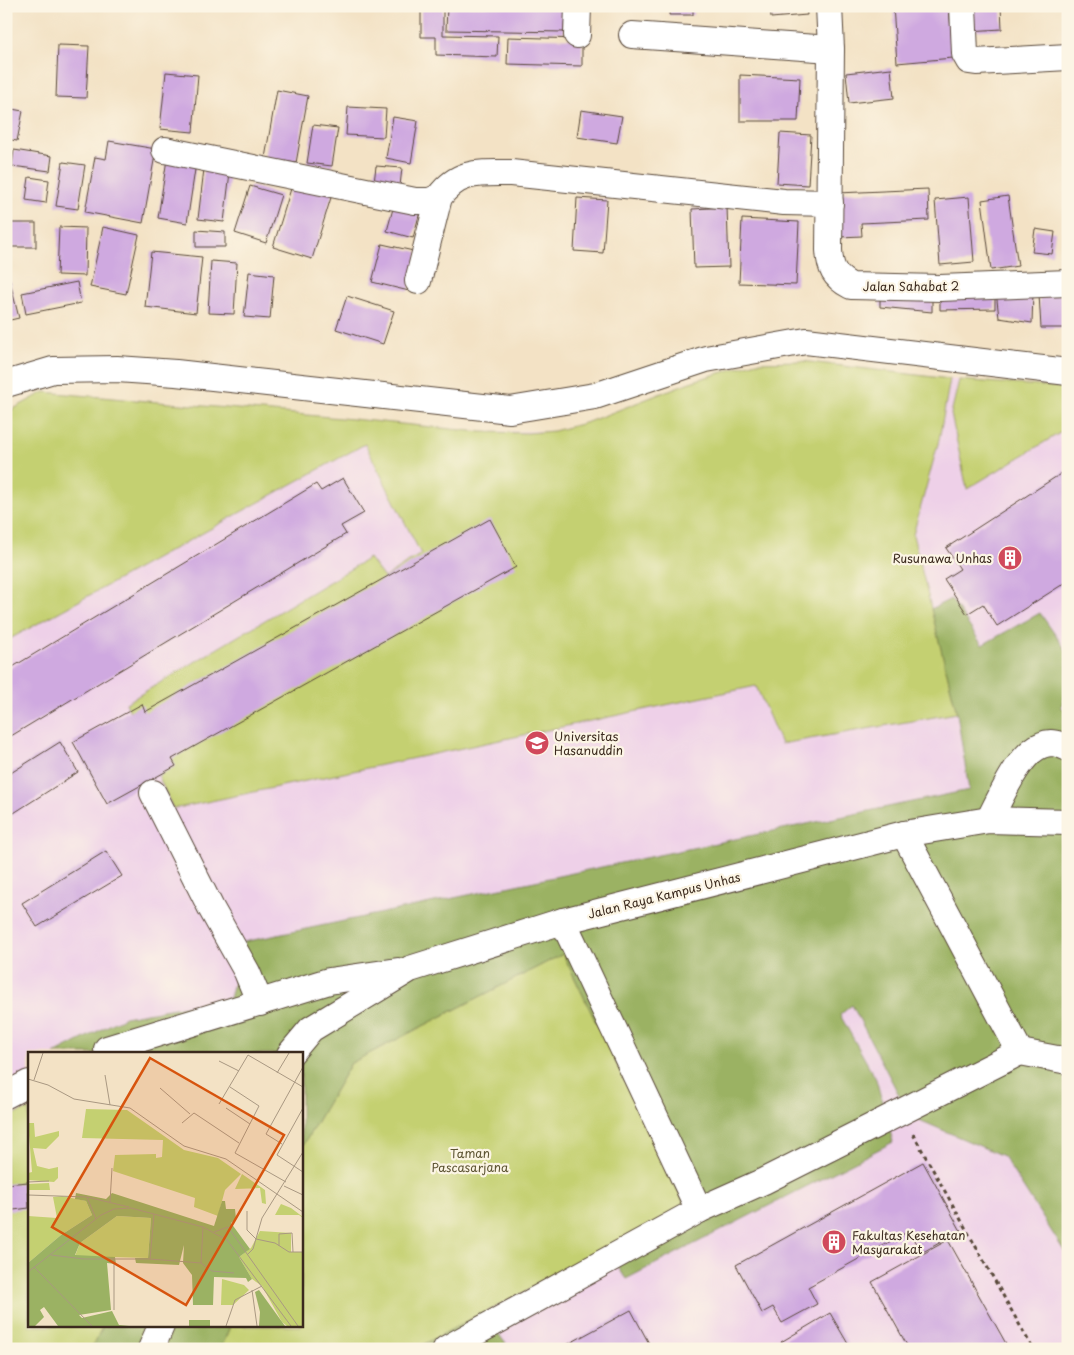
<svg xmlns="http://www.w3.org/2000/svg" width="1074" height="1355" font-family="'Playpen Sans',sans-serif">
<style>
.built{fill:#eed0e8;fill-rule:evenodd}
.green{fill:#c4d071;stroke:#807d48}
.forest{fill:#9bb263;stroke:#6b6e40}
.building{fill:#cfa9e0}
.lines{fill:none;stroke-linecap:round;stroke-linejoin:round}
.minor-casing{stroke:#574637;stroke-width:28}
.path{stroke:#574637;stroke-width:3;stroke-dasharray:4 4;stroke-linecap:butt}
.minor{stroke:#fff;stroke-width:26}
.labels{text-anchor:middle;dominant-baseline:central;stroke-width:4.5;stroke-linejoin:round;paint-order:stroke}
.street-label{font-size:12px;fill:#3b2a1e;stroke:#fcf5e5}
.poi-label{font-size:12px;fill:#3b2a1e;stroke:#fcf5e5;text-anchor:start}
.park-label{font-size:12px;fill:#5d5433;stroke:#fcf5e5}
.inset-road{fill:none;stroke:#a99882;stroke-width:1}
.view{fill:#d7540e;fill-opacity:0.15;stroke:#d7540e;stroke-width:2.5}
.inset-edge{fill:none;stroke:#3b2a1e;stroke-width:2.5}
</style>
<rect width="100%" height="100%" fill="#fcf5e5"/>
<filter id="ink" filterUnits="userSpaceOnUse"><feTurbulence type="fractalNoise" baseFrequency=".02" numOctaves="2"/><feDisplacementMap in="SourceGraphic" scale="10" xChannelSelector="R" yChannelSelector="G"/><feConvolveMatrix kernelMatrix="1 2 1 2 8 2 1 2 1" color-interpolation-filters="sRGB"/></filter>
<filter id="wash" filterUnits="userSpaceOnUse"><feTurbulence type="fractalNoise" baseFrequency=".0096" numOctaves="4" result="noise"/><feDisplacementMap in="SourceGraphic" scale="20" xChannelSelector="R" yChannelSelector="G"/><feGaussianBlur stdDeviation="1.12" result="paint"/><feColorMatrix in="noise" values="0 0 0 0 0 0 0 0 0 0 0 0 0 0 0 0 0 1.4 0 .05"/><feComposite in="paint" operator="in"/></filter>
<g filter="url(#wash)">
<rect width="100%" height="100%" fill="#f3e2c5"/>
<!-- built -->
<path class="built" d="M801,361L959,380L1068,388V1349H6V413L44,392L352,419L481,432L554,431L588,422L690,382L757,362ZM29,1054H301V1326H29Z"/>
<!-- green -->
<g class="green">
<polygon points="801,361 950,379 939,440 913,535 957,713 781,744 756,686 173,809 126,703 369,558 384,578 421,554 365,444 6,641 6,413 44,392 352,419 481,432 528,433 554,431 588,422 690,382 757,362"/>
<polygon points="959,380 1068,388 1068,428 967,489 951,414"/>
<polygon points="563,954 686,1208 415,1349 221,1349 230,1326 301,1326 301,1149 351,1063"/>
<polygon points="29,1109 29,1326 103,1326 91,1349 6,1349 6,1117"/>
</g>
<!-- forest -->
<g class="forest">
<polygon points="951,599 982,645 1040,613 1068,653 1068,688 1061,707 1068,711 1068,1257 1003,1156 910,1116 852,1005 840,1015 876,1079 893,1142 626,1279 606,1249 686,1207 563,954 351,1063 301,1149 301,1054 54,1054 125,1017 230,998 244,942 969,790 957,713 931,609"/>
<polygon points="482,1313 510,1349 415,1349"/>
<polygon points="103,1326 230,1326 221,1349 91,1349"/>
</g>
<g id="blocks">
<!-- building -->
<g class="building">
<polygon points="421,6 443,6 443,35 498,36 497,57 436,55 436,37 421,37"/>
<polygon points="447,6 565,6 564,32 446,30"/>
<polygon points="670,6 693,6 693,15 669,15"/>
<polygon points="770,6 806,6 807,15 771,18"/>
<polygon points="893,6 949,6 953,58 897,63"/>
<polygon points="966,6 1001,6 1002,29 968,31"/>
<polygon points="508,37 582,39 582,66 507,64"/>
<polygon points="58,45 89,46 86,98 56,97"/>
<polygon points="891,68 894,98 849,103 846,73"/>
<polygon points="166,72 198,75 193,132 160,129"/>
<polygon points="740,75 800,78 798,121 740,121"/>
<polygon points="277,90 308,96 296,163 265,158"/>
<polygon points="348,107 386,109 384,137 346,135"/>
<polygon points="6,108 23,111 17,141 6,139"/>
<polygon points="581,110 622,116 617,143 577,137"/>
<polygon points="393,117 418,121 411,163 386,158"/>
<polygon points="313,125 338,128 332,166 307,163"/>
<polygon points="780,133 811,135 808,185 777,183"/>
<polygon points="109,141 156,149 143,223 85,212 95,157 106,159"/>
<polygon points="14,150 52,156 50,171 12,166"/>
<polygon points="167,159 196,163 187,223 158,218"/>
<polygon points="63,162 85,165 78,209 56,206"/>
<polygon points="376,166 402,168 400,186 374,183"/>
<polygon points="204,169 230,172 224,222 198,219"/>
<polygon points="29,177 49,180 46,203 26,200"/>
<polygon points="294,179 333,191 312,259 273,247"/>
<polygon points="250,186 281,195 266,243 235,233"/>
<polygon points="928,189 929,220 861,223 862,236 840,237 838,193"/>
<polygon points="1008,196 1018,266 991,270 982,200"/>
<polygon points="969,197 974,262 940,265 935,200"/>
<polygon points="577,198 607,200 603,253 574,251"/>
<polygon points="395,201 421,208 413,238 387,231"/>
<polygon points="727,207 729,267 694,268 692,209"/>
<polygon points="742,219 799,222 796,285 739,283"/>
<rect x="6" y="223" width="30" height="24"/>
<polygon points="59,227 86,228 85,276 57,275"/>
<polygon points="103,227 139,235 126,294 90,287"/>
<polygon points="1035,229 1055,232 1052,254 1032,252"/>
<polygon points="196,230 225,232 225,247 196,247"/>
<polygon points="382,244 418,252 409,291 372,282"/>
<polygon points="151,252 202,257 196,313 145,307"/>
<polygon points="211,261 237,263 234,314 208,313"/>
<polygon points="6,266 19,318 6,321"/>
<polygon points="249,272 274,275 270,319 244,317"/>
<polygon points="77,282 81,303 26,314 22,293"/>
<polygon points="880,288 932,291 932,312 880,307"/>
<polygon points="940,290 995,290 995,309 940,310"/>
<polygon points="996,291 1033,292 1032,323 999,318"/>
<polygon points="1039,294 1068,294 1068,328 1041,328"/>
<polygon points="347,296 394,311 383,344 336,329"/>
<polygon points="1068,469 1068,581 997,626 983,604 967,614 944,579 960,569 946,548"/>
<polygon points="343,478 364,513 341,526 346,534 6,739 6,671 316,484 321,491"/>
<polygon points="490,519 516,567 172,759 176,766 107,804 73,742 142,704 145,712"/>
<polygon points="60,742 78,772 6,818 6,776"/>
<polygon points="106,851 122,876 37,927 22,903"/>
<polygon points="923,1162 961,1231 921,1253 909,1231 808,1287 817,1304 782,1323 773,1307 762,1313 736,1265"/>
<polygon points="28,1182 29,1208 6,1211 6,1184"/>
<polygon points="948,1240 1009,1349 909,1349 872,1282"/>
<polygon points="631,1310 652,1349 559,1349"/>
<polygon points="830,1313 851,1349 785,1349 781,1342"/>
</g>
</g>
</g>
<g filter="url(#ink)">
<use href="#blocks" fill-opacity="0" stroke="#574637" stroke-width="1"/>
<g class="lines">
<defs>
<g id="minor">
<path d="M829,6L831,49L829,250C830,268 834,277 851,286L940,288L1068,283"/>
<polyline points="963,6 965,54 969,61 976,62 1068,57"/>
<polyline points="577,35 578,6"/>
<polyline points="632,35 831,49"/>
<polyline points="165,150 415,201 430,201 439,197"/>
<path d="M418,281L439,197C459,170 479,173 511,173L784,202L830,203"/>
<polyline points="6,384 53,370 117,369 176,373 510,410 595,396 706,359 806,341 1068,372"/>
<polyline points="153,793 211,908 247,972 260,1003"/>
<path d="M989,820C1000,799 1019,753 1042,745C1051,741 1059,744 1068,748"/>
<polyline points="563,921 699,1210 764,1181 1020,1052 904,834"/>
<polyline points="107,1049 329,981 398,971"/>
<polyline points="1020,1052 1068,1061"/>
<polyline points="290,1054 311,1029 410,969 563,921 904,834 989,820 1068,822"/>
<polyline points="6,1095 29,1083"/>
<polyline points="151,1349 161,1326"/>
<polyline points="446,1349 699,1210"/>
</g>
</defs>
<!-- minor casing -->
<use href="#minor" class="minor-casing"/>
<!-- path -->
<polyline class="path" points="913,1134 1033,1349"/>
<!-- minor -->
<use href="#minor" class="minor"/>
</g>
</g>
<!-- icons -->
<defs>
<symbol id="building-disc" viewBox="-11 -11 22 22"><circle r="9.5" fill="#d1495b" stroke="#fcf5e5"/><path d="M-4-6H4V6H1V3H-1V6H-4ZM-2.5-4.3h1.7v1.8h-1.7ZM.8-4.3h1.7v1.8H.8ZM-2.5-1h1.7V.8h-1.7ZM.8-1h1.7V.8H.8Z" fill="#fff"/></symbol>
<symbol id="university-disc" viewBox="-11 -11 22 22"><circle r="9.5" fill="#d1495b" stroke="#fcf5e5"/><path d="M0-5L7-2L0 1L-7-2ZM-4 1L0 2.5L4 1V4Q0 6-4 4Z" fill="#fff"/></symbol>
</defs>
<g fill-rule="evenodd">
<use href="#building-disc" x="996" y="544" width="28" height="28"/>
<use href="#university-disc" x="523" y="729" width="28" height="28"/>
<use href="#building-disc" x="820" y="1228" width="28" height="28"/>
</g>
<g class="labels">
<!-- street labels -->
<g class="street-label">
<text x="911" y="286">Jalan Sahabat 2</text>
<text transform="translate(664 895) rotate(-14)">Jalan Raya Kampus Unhas</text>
</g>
<!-- poi labels -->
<g class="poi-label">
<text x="992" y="558" text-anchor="end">Rusunawa Unhas</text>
<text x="554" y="736">Universitas<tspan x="554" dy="14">Hasanuddin</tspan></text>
<text x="852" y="1235">Fakultas Kesehatan<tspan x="852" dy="14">Masyarakat</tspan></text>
</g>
<!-- park labels -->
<g class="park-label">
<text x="470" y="1153">Taman<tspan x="470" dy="14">Pascasarjana</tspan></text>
</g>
</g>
<!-- overview -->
<g transform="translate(28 1052)">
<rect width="275" height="275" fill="#f3e2c5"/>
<path d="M58,57L99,58L156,98L190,106L213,122L197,138L190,164L166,155L167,146L85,119L87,103L128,102V106L134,105L135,88L54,86ZM0,71H6L7,85L31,79V84L18,97L5,96L9,114L21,117L30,115V126L26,130L0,128V121L4,120ZM214,122L237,138L238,152L234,151L232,136L207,137ZM21,131L22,138H0V132ZM34,144L58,149L64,163L33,183L0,211V164L29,166L25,145ZM253,152L263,156L275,165V166L271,163H247ZM89,164L123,166L120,206L47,204L52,191ZM232,179L263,181V200H275V274H259L254,270L234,234L224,227L211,205L223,196ZM194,227L216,233L221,238L205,253H193Z" fill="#c4d071"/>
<path d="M48,141L78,147L84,141L186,174L194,149H197L198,157H207L208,167L203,171L222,197L211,205L224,227L220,230L218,226L186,225L185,253H165L164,223L155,211L156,193L151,213L108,211L107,206H120L123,166L89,164L52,191L47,203L87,205L88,212L79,211L83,258L51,263L54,266L84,259L91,273L101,274H30L16,255L12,258L16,265L7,274H0V211L33,183L64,163L58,149L47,147ZM231,238L257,274H231L232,260L227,240ZM161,268H182V274H161Z" fill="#9bb263"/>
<path class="inset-road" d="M191,9L211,19M249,21L261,1M77,23L82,53M0,27L20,33L46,47L102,56L156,94L198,107L275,160M6,28L15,1M202,35L231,54L207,101L258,130M132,36L162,62M191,52L220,3L275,35M198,56L222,72M275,56L249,103L275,120M154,71L166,61L211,91M254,92L238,82L275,15M0,130L21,129M256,134L275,143M0,143L59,145L68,167M59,145L101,155M82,150L84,116M219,159V178L228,187L247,191L261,200H275M126,162L122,207L173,211L175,175M186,180L200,175L270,274M251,194V182L264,181L265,200M23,203L56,207H122M219,203L225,197L234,166L275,100M86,206V258M173,211L184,219L206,221M6,215L64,274M0,220L73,163L86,157L103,156L175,175L199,188L263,274M224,238L229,274M198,274L207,248L234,234"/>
<path class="view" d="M122,6L256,83L158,253L24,175Z"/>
<rect width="275" height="275" class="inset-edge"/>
</g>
<!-- margin -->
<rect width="1074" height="1355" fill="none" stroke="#fcf5e5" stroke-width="25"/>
</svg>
